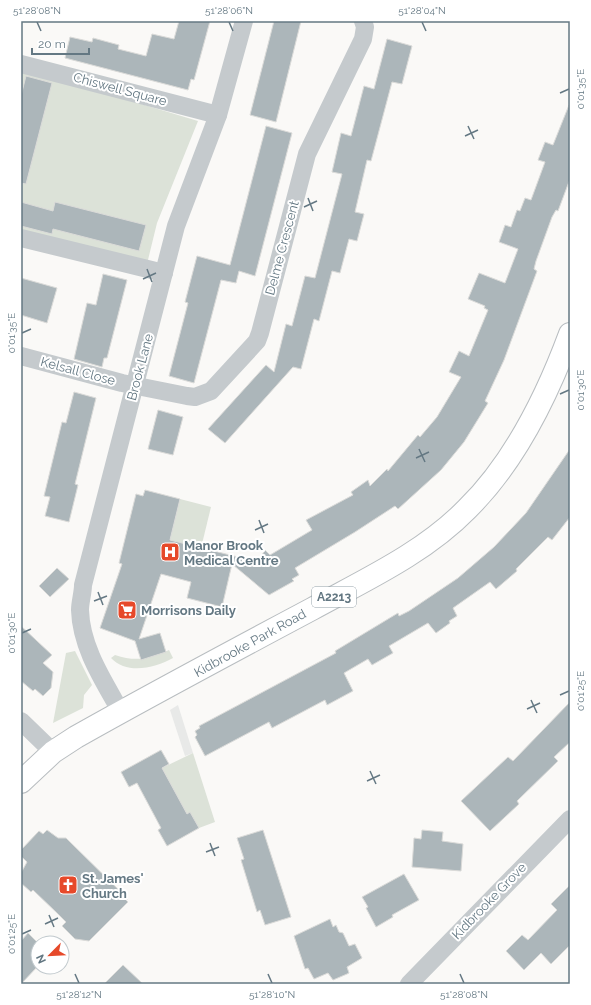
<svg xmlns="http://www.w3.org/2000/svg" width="591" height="1005" font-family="Raleway,sans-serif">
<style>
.built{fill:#e8e9e8}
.green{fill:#dce2d8}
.building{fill:#acb6ba;stroke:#dbdbd9}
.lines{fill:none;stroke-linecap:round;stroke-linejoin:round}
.primary-casing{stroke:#b8bdc0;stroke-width:24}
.street{stroke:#c5cacd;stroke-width:18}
.primary{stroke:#fff;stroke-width:22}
.ticks{fill:none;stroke:#647883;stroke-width:1.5}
.labels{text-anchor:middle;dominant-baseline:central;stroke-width:4;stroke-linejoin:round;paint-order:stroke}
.shield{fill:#fff;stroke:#92a0a8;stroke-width:1}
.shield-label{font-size:12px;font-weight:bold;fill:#647883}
.street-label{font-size:13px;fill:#647883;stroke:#fff}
.poi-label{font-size:13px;font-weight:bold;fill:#647883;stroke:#fff;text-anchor:start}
.neatline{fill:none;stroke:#647883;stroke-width:1.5}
.ticks-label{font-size:10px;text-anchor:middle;fill:#647883}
</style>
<rect width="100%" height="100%" fill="#faf9f7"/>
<!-- built -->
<polygon class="built" points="178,705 193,753 185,756 170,710"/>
<!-- green -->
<g class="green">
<polygon points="31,71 198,121 157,223 147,264 21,232 21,72"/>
<polygon points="180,499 211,507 201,548 170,540"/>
<path d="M169,650L173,658C155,668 127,675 111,658L115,655C136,662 149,659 169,650Z"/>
<polygon points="75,651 92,685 84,695 83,708 53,723 66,653"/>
<polygon points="193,753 215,822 199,828 190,813 187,814 162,768"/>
</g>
<!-- building -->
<g class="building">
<polygon points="179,21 210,21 194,80 191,79 188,90 65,58 70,37 92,42 93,38 119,45 118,49 146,56 152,34 174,39"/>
<polygon points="274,21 301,21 276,122 250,115"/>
<polygon points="387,39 412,46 402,84 392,82 371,161 367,160 355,212 364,214 357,241 349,239 340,273 332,271 319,321 314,319 301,369 293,367 225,443 208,429 266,365 274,372 286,324 292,326 305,276 315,278 342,174 332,172 341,133 351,136 364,86 374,89"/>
<polygon points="26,76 52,83 26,184 21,183 21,96"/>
<polygon points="569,105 570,105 570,179 558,211 556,210 552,217 536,261 534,269 537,271 504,360 485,401 488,403 464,442 441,470 398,509 395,506 355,532 295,568 299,575 292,579 294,581 269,595 232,564 222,607 187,598 191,582 161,574 139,639 160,633 166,652 141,660 135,641 100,628 122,564 119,563 136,494 143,496 145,490 180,499 170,540 258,562 265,550 270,555 312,530 306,520 353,495 351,492 368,480 370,486 387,469 388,471 418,435 420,437 437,417 461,377 449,372 459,351 469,356 488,310 484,308 485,306 468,299 479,273 505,283 518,249 499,242 505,225 511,227 517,210 520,211 525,198 531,200 545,162 538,160 545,142 553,145"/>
<polygon points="266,126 292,133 255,276 239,271 236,283 221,280 194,383 169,376 188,303 185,302 197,256 230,265"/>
<polygon points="21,202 53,211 55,202 146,225 139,251 53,229 52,234 21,226"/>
<polygon points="103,274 127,280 107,358 104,358 102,367 74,359 87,303 96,305"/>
<polygon points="21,278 57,288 47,323 21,315"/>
<polygon points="74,392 96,398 75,484 78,485 69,522 45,516 50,497 44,496 62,422 66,423"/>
<polygon points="158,410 183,417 173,455 148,449"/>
<polygon points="570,449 570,517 552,540 548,537 516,569 517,571 496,589 490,582 453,608 457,616 449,621 450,623 436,633 428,623 389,646 393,653 372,665 368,659 344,673 353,691 327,705 325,700 272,728 269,722 205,756 195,737 197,735 195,731 200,728 199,726 336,653 335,651 398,613 399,616 409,611 458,578 494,547 526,513"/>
<polygon points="57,568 69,579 50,597 39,586"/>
<polygon points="21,626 52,655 43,663 53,672 51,688 43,696 35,689 33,691 21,681"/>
<polygon points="570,702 570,742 554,757 558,761 517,801 519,804 490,831 461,801 508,757 513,761"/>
<polygon points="161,750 169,764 162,768 187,814 190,812 199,828 167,846 158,830 161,828 137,783 129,787 121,772"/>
<polygon points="47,830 58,838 66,838 128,899 126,900 128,902 89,941 75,939 62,926 66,922 57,913 33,890 31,892 21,883 21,873 27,862 21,856 21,850 39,831 43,834"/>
<polygon points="263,830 291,917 265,925 260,910 257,912 241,860 244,859 237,838"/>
<polygon points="422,830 443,832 442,841 463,844 461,871 412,867 414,838 421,839"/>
<polygon points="404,874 419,900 392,915 393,917 376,927 366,908 368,907 362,897"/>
<polygon points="570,885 570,945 551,964 541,953 524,970 506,951 522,935 528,940 557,910 551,904"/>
<polygon points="330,919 333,927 336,925 339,932 343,933 349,946 355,944 362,958 347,967 349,973 347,974 333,980 328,973 314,979 308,968 305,969 294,936"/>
<polygon points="28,933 38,943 38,966 21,984 21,941"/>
<polygon points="123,965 143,984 104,984"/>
</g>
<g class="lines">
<defs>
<path id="primary" d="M21,782L53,752L76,737C154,693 233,651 312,609C365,580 424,553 467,509C515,462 547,396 570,334"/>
</defs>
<!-- primary casing -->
<use href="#primary" class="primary-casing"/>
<!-- street -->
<g class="street">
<polyline points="21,64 218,115"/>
<polyline points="21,238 164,273"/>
<polyline points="21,356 122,383 187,396 195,397 211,391 257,341 260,333 307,154 363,39 365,27 363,21"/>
<path d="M121,712C103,680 81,647 80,610C80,602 83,593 83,585L176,226L218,115L244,21"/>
<polyline points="21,721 53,752"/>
<polyline points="409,984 570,819"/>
</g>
<!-- primary -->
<use href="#primary" class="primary"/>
</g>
<!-- ticks -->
<path class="ticks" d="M37,22L41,31M229,22L233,31M422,22L426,31M560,93L569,89M468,126L474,139M465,136L478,130M308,198L313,211M304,207L317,201M147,269L152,282M143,279L156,273M22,333L31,329M560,394L569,390M419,449L425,462M416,458L429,452M259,520L264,533M255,530L268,524M98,592L103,605M94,601L107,596M22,633L31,629M560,695L569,691M531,700L537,713M527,709L540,703M370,771L376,784M367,781L380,775M210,843L215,856M206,852L219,847M49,915L54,927M45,924L58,918M22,934L31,930M75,974L79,983M268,974L272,983M460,974L464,983"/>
<!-- icons -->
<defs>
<symbol id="hospital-square" viewBox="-11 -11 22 22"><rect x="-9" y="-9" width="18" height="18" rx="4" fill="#e6492a" stroke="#fff"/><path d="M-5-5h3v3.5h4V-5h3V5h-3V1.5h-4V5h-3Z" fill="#fff"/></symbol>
<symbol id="supermarket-square" viewBox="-11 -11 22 22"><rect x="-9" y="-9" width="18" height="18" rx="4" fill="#e6492a" stroke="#fff"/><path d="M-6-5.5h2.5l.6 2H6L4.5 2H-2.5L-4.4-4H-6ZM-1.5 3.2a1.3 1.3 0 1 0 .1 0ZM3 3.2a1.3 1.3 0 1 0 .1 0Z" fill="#fff"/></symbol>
<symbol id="church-square" viewBox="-11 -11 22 22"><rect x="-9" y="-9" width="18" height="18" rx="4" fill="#e6492a" stroke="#fff"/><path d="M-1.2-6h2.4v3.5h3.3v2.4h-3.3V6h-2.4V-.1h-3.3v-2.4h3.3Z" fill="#fff"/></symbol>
</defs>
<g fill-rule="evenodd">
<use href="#hospital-square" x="159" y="541" width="22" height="22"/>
<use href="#supermarket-square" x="116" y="599" width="22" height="22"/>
<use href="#church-square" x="57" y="874" width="22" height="22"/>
</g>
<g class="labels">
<!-- shield labels -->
<rect class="shield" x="312" y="587" width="44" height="20" rx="3"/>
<g class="shield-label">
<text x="334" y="597">A2213</text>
</g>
<!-- street labels -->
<g class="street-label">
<text transform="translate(120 89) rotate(15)">Chiswell Square</text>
<text transform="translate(282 248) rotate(-75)">Delme Crescent</text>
<text transform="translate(140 367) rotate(-75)">Brook Lane</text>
<text transform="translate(78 371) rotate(15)">Kelsall Close</text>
<text transform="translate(250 643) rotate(-29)">Kidbrooke Park Road</text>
<text transform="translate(489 901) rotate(-46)">Kidbrooke Grove</text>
</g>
<!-- poi labels -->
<g class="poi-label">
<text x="184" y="545">Manor Brook<tspan x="184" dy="15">Medical Centre</tspan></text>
<text x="141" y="610">Morrisons Daily</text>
<text x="82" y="878">St. James'<tspan x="82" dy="15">Church</tspan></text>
</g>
</g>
<!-- border -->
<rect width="591" height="1005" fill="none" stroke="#ffffff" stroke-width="44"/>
<!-- north arrow -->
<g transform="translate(50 955) rotate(246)"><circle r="19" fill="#ffffff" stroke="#c1c9cd"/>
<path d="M0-3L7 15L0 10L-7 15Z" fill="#e6492a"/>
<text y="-6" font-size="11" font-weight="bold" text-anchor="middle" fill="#647883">N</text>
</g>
<!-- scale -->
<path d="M32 48v6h57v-6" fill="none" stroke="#647883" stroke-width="2"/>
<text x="38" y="48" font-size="12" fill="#647883" stroke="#ffffff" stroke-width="3" paint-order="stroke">20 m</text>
<rect x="22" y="22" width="547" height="961" class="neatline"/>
<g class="ticks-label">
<text x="37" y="14">51°28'08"N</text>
<text x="229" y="14">51°28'06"N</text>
<text x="422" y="14">51°28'04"N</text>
<text transform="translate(580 89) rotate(-90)" y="4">0°01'35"E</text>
<text transform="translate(11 333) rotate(-90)" y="4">0°01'35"E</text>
<text transform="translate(580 390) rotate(-90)" y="4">0°01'30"E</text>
<text transform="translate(11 633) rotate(-90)" y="4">0°01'30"E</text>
<text transform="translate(580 691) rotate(-90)" y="4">0°01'25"E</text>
<text transform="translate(11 934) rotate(-90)" y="4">0°01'25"E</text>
<text x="79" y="998">51°28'12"N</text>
<text x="272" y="998">51°28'10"N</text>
<text x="464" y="998">51°28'08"N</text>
</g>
</svg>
